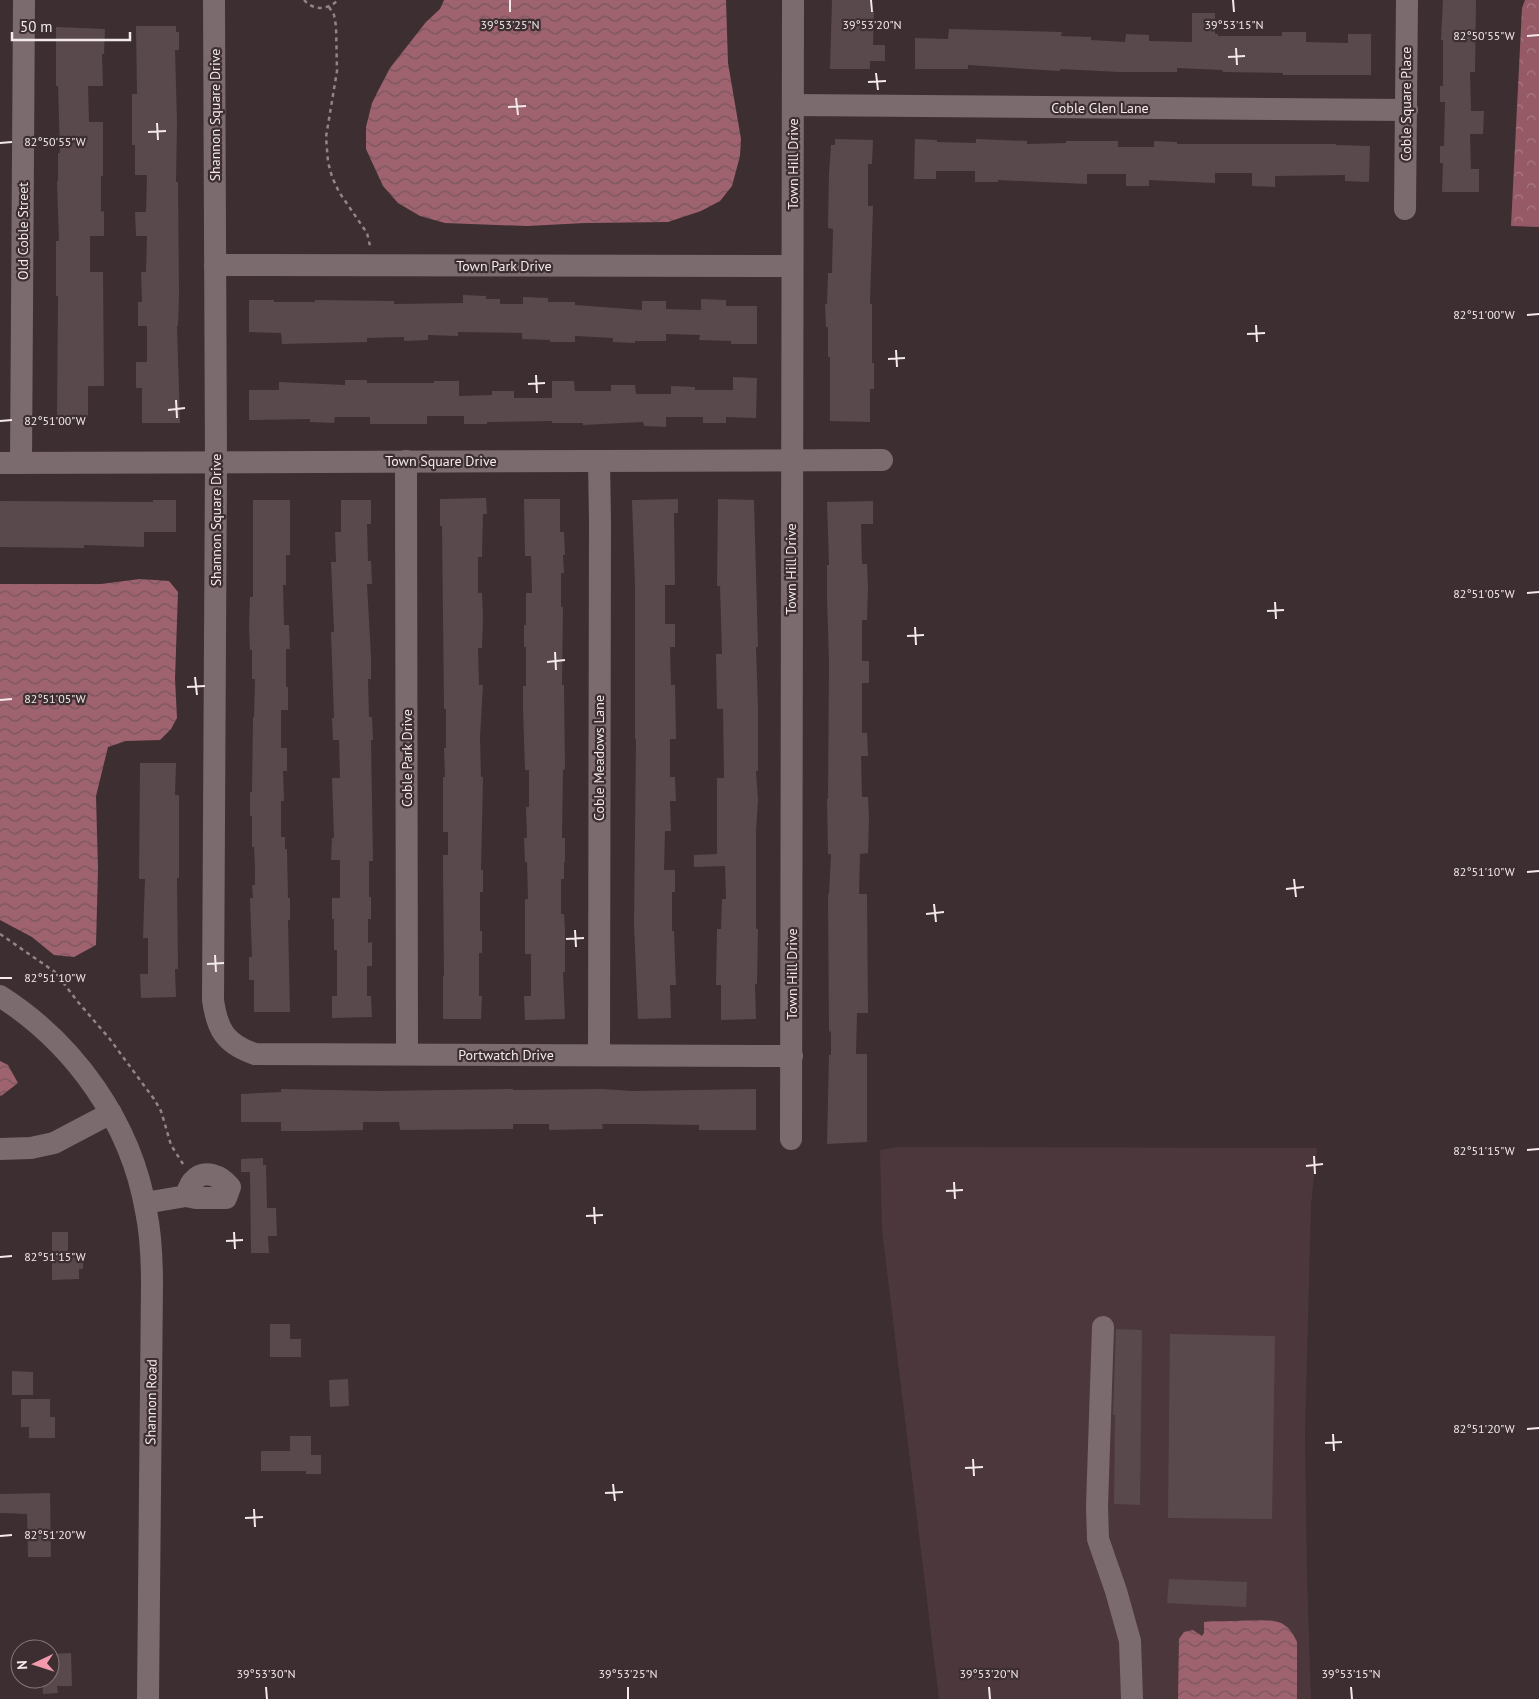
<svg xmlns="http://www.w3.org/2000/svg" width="1539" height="1699" font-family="'PT Sans',sans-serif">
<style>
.built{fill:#4c383c}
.forest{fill:url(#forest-crowns)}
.water{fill:url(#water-waves)}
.building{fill:#59494c}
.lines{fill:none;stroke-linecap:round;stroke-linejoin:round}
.path{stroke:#928588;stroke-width:2.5;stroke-dasharray:4 4;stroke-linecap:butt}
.minor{stroke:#7c6b6e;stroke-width:22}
.ticks{fill:none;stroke:#f4eaeb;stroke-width:2}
.labels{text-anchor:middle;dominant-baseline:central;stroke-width:4.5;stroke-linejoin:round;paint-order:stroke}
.street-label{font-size:14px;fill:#f4eaeb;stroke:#3c2e31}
.ticks-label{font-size:12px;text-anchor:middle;fill:#f4eaeb;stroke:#3c2e31;stroke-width:4.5;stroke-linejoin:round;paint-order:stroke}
</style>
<defs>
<pattern id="forest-crowns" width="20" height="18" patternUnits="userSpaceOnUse" patternTransform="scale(1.25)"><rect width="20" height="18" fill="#955a66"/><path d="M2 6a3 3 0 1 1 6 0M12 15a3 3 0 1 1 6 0" fill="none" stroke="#aa7a83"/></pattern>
<pattern id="water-waves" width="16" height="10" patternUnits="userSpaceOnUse" patternTransform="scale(1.25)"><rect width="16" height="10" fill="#9f636f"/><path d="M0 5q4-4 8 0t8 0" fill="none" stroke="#78565d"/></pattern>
</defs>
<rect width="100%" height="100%" fill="#3c2e31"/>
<!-- built -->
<polygon class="built" points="899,1147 1317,1148 1311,1205 1305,1433 1307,1577 1311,1699 939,1699 882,1230 880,1150"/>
<!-- forest -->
<polygon class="forest" points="1525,0 1539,0 1539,227 1511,226 1522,8"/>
<!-- water -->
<g class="water">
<polygon points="444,0 726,0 728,63 741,139 740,156 732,186 720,201 701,211 668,222 585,223 527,226 445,223 420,216 398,203 383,186 366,149 366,127 372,103 378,91 390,68 426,22 440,9"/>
<polygon points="140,579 169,581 178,592 175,679 177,718 171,729 160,740 126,741 108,747 96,796 98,869 96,945 74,957 54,955 32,937 0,920 0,584 101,584"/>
<polygon points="0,1061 8,1065 18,1083 1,1096 0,1095"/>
<path d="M1215,1621C1230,1622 1267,1618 1278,1622C1288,1625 1293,1633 1297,1642V1699H1178L1179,1639L1184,1632L1193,1630L1202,1636L1204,1633V1622Z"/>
</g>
<!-- building -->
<g class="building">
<polygon points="832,0 870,0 870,11 874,11 873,45 885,45 885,61 870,61 870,69 830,69"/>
<polygon points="1443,0 1476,0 1475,72 1470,72 1471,111 1484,111 1483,134 1470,134 1471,169 1479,169 1479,192 1442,192 1443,163 1440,163 1440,146 1444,146 1445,102 1440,102 1440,86 1443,86 1443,40 1441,40"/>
<polygon points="1192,13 1215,13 1215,34 1218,34 1218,36 1282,36 1282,32 1306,32 1306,42 1348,43 1348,34 1371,34 1371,75 1283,75 1283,73 1223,72 1222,70 1177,68 1177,72 1120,72 1060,69 1060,71 968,65 968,69 915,69 915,38 948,39 949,29 1062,32 1061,36 1091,37 1091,40 1125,42 1126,34 1149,35 1149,41 1192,42"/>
<polygon points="136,26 176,26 176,32 179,32 179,50 175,50 177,122 176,182 178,182 179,295 178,326 177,326 180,423 142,423 142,388 136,388 136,362 147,362 147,326 138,326 138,302 142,302 141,272 146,272 147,236 136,236 135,212 146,212 147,175 135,175 135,145 132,145 132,94 137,94"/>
<polygon points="56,27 105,29 104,54 102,54 103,86 88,86 89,122 103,122 103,176 101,176 101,212 104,211 104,236 90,236 90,272 103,272 104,386 88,386 88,417 57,417 58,296 56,296 56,241 59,241 57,182 58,181 58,153 60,153 58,86 56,86"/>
<polygon points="835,139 873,140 872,164 868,164 868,206 873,206 870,304 872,304 872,363 874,363 874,389 870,389 870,422 830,421 830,357 828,357 828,327 826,327 825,304 827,304 828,273 832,273 833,229 828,228 829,173 831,145 835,145"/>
<polygon points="915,139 937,140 937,142 976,143 976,139 999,140 1027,141 1027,144 1066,143 1066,141 1118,141 1118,147 1154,147 1154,141 1177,142 1177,144 1336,144 1336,145 1370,146 1369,182 1345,181 1345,175 1275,176 1275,187 1252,186 1252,173 1215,173 1215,183 1149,180 1149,186 1126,186 1126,174 1087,174 1087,184 998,180 998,182 975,182 975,171 936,171 936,179 914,179"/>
<polygon points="463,295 486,296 486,299 500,299 500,304 523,304 523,297 548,298 548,302 575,302 575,305 642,310 642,301 666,301 666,309 701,310 701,299 726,300 726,306 757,306 757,344 731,344 731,341 699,340 700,335 666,334 666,341 635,341 635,343 613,342 613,338 575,336 575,342 550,342 550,340 522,339 522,333 458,332 458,336 428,335 428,340 404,341 404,337 367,338 367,342 282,344 281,333 249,332 249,300 274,300 274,302 315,302 315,300 394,301 394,304 463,303"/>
<polygon points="733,377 757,378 756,418 726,417 726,423 703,423 703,417 666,417 666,427 644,426 643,422 583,425 583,423 552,423 552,421 487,422 487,424 464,424 464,416 427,416 427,424 370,424 370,417 335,417 334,423 310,422 310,419 249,420 249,390 279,390 279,382 345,385 345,380 367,380 367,383 434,383 434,381 459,381 459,396 492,395 492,391 514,391 514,398 552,398 552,381 574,381 575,391 611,391 611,385 635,385 636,394 671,394 671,386 695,387 695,390 733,390"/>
<polygon points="486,498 487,514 483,514 482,557 478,557 478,593 482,593 483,617 482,648 478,648 479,685 483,685 480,738 481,777 483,777 481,870 483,870 483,892 480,892 480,931 482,931 482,953 479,953 479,996 482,996 481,1019 443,1019 443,976 444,976 443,870 443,855 448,855 448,832 443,832 443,777 445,777 444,748 446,748 446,709 444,709 442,526 440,526 440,499"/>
<polygon points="524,499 560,499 560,532 564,532 565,555 563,555 564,573 561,573 561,607 563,607 562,685 564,685 565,769 563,770 562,838 565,838 565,862 564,862 564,879 561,879 561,914 564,914 565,930 565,972 563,972 565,1019 525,1020 524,996 531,996 531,954 525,954 525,899 528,899 527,862 525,862 524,838 527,838 526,807 529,807 529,770 525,770 523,709 523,686 526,686 526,647 524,647 524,625 526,625 526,593 532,593 531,556 525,556"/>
<polygon points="678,499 678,513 674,513 675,585 665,585 665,624 675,624 675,647 670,647 671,685 675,685 676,739 670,739 670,777 675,777 676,801 670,801 671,831 665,831 664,870 675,870 675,892 672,892 672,931 674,931 676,985 670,985 671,1018 638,1019 634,924 636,739 635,739 635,585 632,500"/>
<polygon points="718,499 754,500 758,647 756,647 758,709 758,771 756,771 758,800 756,831 756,929 758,929 757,984 755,984 756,1019 721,1020 721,985 716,985 717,929 721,929 722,899 726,899 725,866 694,867 694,855 717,854 717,778 724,778 723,709 717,709 716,654 722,654 720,586 717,586"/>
<polygon points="153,500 176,500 176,532 144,532 144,547 84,545 84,548 0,547 0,501 153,502"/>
<polygon points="253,500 290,500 290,555 286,555 286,585 283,585 284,625 289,625 290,649 286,649 286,687 288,687 288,710 281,710 281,748 287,748 287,771 283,771 284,801 281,801 281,837 285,837 285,849 287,849 288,898 290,898 290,920 288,920 290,1012 254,1012 254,980 249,980 249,957 252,957 250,898 253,898 252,885 255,885 255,869 254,847 252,847 252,816 250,816 250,792 252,792 253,717 254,717 255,679 252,679 252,650 250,650 249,626 250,597 253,597"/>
<polygon points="341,500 371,500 371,524 367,524 368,561 371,561 372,584 367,584 371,657 371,679 368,679 369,717 372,717 373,740 371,740 373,861 369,861 369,897 371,897 371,919 368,919 368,943 372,942 372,966 367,966 367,996 371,996 372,1017 332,1018 332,996 337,996 337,950 334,950 334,919 332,919 332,898 340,898 340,860 331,860 332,838 334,838 332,778 340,778 339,740 333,740 332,718 334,718 331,632 334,632 331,562 336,562 335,532 341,532"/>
<polygon points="873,501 873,524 861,524 862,564 867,564 868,588 867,620 862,620 862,661 869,661 869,683 862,683 862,733 867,733 868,756 861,756 862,797 868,797 869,819 868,853 860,854 859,894 867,894 868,1013 857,1013 856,1054 867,1054 867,1142 827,1144 829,1055 831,1055 831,1032 829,1031 828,894 829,894 831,854 828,854 827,799 828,799 829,661 827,598 827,565 829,565 827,502"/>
<polygon points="140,763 176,763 175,795 179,795 179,878 177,878 178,969 175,969 176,997 141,998 140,974 148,974 148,938 143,938 145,879 139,879"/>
<polygon points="281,1089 379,1091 513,1089 513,1090 602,1089 632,1091 756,1089 756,1130 699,1130 699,1125 638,1124 602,1124 603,1129 549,1130 549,1124 513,1124 513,1129 400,1130 399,1122 363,1122 363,1130 311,1131 281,1131 281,1122 241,1122 241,1094 281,1092"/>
<polygon points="263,1158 263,1165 266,1165 267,1208 276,1208 277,1236 268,1236 269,1253 251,1253 250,1172 241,1172 241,1159"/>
<polygon points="52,1232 68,1232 68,1253 83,1253 83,1269 79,1269 79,1279 52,1280"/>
<polygon points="270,1324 290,1324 290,1339 301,1339 301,1357 270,1357"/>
<polygon points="1116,1329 1142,1330 1140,1505 1114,1504 1115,1415 1113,1415"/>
<polygon points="1170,1334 1275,1336 1272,1519 1168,1518"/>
<polygon points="12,1371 33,1372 33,1395 12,1395"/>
<polygon points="348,1379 349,1406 330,1407 329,1380"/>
<polygon points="21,1399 50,1399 50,1417 55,1417 55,1438 29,1438 29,1427 21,1427"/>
<polygon points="290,1436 311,1436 311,1455 321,1455 321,1474 306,1474 306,1471 261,1471 261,1451 290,1451"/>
<polygon points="50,1493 51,1557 28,1557 27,1514 0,1513 0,1494"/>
<polygon points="1169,1579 1247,1582 1246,1607 1167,1603"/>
<polygon points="71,1653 72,1686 57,1686 58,1693 43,1694 42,1679 50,1679 50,1654"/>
</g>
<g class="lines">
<!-- path -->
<g class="path">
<path d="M304,0C314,11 328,10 338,0"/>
<polyline points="329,7 334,15 336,26 337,71 326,137 328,162 332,177 339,192 367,233 370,246"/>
<polyline points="0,934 55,972 78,1002 109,1038 154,1099 161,1111 171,1145 183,1164"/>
</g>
<!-- minor -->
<g class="minor">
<path d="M214,0L216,462L213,1000C217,1029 225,1044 255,1054L792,1056"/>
<polyline points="793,105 1407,110"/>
<polyline points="1405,209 1407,0"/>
<polyline points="215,265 792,266"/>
<polyline points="406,461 407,1054"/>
<polyline points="599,461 600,521 599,1055"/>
<polyline points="0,463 882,460"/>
<polyline points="21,463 24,0"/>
<path d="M0,996C75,1044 131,1123 146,1211C151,1235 152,1259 152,1284L148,1699"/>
<polyline points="791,1139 793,0"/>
<polyline points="0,1149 31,1148 54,1143 111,1113"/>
<path d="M145,1203L186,1196L196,1198H226L230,1187C221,1176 204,1168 193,1181C189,1185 188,1191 186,1196"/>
<polyline points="1103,1327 1097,1506 1098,1539 1116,1591 1130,1641 1132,1699"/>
</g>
</g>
<!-- ticks -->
<path class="ticks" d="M510,0V12M871,0L872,12M1233,0L1234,12M1527,36L1539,35M1236,48L1237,65M1228,57L1245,56M876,73L878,90M868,82L886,81M516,98L518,115M508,107L526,106M157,123L158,140M148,132L166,131M0,143L12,142M1527,315L1539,314M1256,325L1257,342M1247,334L1265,333M896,350L897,367M888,359L905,358M536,375L537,393M528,384L545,383M176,400L177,418M168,410L185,408M0,421L12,420M1527,593L1539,592M1275,602L1276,619M1267,611L1284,610M915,627L916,645M907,636L924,635M555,652L556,670M547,662L565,660M195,677L197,695M187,687L205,686M0,700L12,699M1527,872L1539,871M1294,879L1296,897M1286,889L1304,887M934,904L936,922M926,914L944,912M575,930L576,947M566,939L584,938M215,955L216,972M207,964L224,963M0,978H12M1527,1150L1539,1149M1314,1156L1315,1174M1306,1166L1323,1164M954,1182L955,1199M946,1191L963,1190M594,1207L595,1224M586,1216L603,1215M234,1232L235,1249M226,1241L243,1240M0,1257L12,1256M1527,1429L1539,1428M1333,1434L1334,1451M1325,1443L1342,1442M973,1459L974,1476M965,1468L983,1467M613,1484L615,1501M605,1493L623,1492M254,1509L255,1527M245,1518L263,1517M0,1536L12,1535M266,1687L267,1699M628,1687V1699M989,1687L990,1699M1351,1687L1352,1699"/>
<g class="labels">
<!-- street labels -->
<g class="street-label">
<text transform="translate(1406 104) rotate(-90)">Coble Square Place</text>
<text x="1100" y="108">Coble Glen Lane</text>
<text transform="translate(215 115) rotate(-90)">Shannon Square Drive</text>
<text transform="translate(793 164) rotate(-90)">Town Hill Drive</text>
<text transform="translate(23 231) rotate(-90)">Old Coble Street</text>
<text x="504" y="266">Town Park Drive</text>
<text x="441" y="461">Town Square Drive</text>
<text transform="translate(216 520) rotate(-90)">Shannon Square Drive</text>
<text transform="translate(791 569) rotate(-90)">Town Hill Drive</text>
<text transform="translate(407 758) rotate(-90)">Coble Park Drive</text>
<text transform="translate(599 758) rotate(-90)">Coble Meadows Lane</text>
<text transform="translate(792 974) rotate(-90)">Town Hill Drive</text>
<text x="506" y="1055">Portwatch Drive</text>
<text transform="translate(151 1402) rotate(-89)">Shannon Road</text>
</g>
</g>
<g class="ticks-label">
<text x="510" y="29">39°53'25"N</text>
<text x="872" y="29">39°53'20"N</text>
<text x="1234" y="29">39°53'15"N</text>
<text x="1484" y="40">82°50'55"W</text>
<text x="55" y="146">82°50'55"W</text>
<text x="1484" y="319">82°51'00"W</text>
<text x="55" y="425">82°51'00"W</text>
<text x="1484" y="598">82°51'05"W</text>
<text x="55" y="703">82°51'05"W</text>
<text x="1484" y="876">82°51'10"W</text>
<text x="55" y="982">82°51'10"W</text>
<text x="1484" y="1155">82°51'15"W</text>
<text x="55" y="1261">82°51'15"W</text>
<text x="1484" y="1433">82°51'20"W</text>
<text x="55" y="1539">82°51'20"W</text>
<text x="266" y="1678">39°53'30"N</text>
<text x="628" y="1678">39°53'25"N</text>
<text x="989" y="1678">39°53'20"N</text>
<text x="1351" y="1678">39°53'15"N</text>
</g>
<!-- north arrow -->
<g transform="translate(35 1664) rotate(266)"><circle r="24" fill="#3c2e31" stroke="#86797b"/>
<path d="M0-4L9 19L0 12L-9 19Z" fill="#f39aac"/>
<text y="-8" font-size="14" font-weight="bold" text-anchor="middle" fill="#f4eaeb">N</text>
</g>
<!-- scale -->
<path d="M12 32v8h118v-8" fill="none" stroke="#f4eaeb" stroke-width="2.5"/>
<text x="20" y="32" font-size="15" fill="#f4eaeb" stroke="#3c2e31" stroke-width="4" paint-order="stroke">50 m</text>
</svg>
